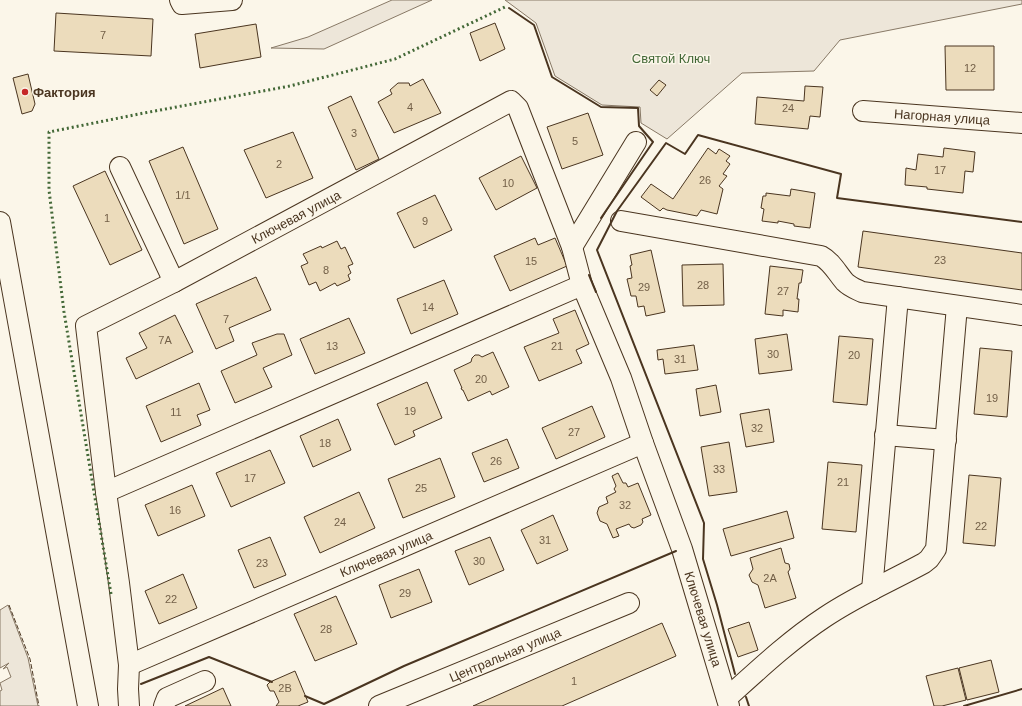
<svg xmlns="http://www.w3.org/2000/svg" width="1022" height="706" font-family="Helvetica,sans-serif">
<style>
.green{fill:#ede6d9;stroke:#887966}
.building{fill:#ecdcbc;stroke:#4a3520}
.lines{fill:none;stroke-linecap:round;stroke-linejoin:round}
.minor-casing{stroke:#4a3520;stroke-width:22}
.minor{stroke:#fbf6e9;stroke-width:20}
.hedge{stroke:#436837;stroke-width:3;stroke-dasharray:2 3;stroke-linecap:butt}
.fence{stroke:#4a3520;stroke-width:1;stroke-dasharray:5 2;stroke-linecap:butt}
.wall{stroke:#4a3520;stroke-width:2}
.poi-dot{fill:#c62828;stroke:#fbf6e9;stroke-width:1.5}
.labels{text-anchor:middle;dominant-baseline:central;stroke-width:3;stroke-linejoin:round;paint-order:stroke}
.number-label{font-size:11px;fill:#725f47}
.park-label{font-size:13px;fill:#436837;stroke:#fbf6e9}
.poi-label{font-size:13px;font-weight:bold;fill:#4a3520;stroke:#fbf6e9;text-anchor:start}
.street-label{font-size:13px;fill:#4a3520;stroke:#fbf6e9}
</style>
<rect width="100%" height="100%" fill="#fbf6e9"/>
<!-- green -->
<g class="green">
<polygon points="392,0 432,0 324,49 271,48 308,37"/>
<polygon points="505,0 1022,0 1022,4 840,40 814,71 742,73 667,139 641,123 640,107 602,105 555,76 536,23"/>
<polygon points="8,605 28,658 38,706 0,706 0,691 2,690 0,683 11,677 7,667 3,669 9,663 0,668 0,610"/>
</g>
<!-- building -->
<g class="building">
<polygon points="56,13 153,19 151,56 54,51"/>
<polygon points="495,23 505,49 480,61 470,33"/>
<polygon points="256,24 261,57 200,68 195,34"/>
<polygon points="945,46 994,46 994,90 946,90"/>
<polygon points="28,74 35,104 32,111 22,114 13,78"/>
<polygon points="423,79 441,113 394,133 378,102 392,94 390,90 398,83 409,83 410,86"/>
<polygon points="659,80 666,85 657,96 650,90"/>
<polygon points="805,86 823,87 820,117 810,116 808,129 755,124 757,97 804,101"/>
<polygon points="351,96 379,159 356,170 328,107"/>
<polygon points="588,113 603,155 562,169 547,127"/>
<polygon points="293,132 313,178 266,198 244,150"/>
<polygon points="183,147 218,229 184,244 149,161"/>
<polygon points="708,148 716,154 719,149 730,156 726,161 730,164 723,174 727,176 719,186 723,189 717,214 701,210 697,216 667,210 663,208 660,211 641,197 651,184 673,199"/>
<polygon points="944,148 975,152 973,172 965,171 963,193 927,189 927,187 905,185 906,168 916,170 918,154 943,157"/>
<polygon points="521,156 537,188 496,210 479,178"/>
<polygon points="105,171 142,250 110,265 73,186"/>
<polygon points="791,189 815,193 810,228 794,226 794,224 778,221 778,223 762,221 764,209 761,208 763,196 766,196 766,193 790,196"/>
<polygon points="435,195 452,230 414,248 397,213"/>
<polygon points="863,231 1022,253 1022,290 858,267"/>
<polygon points="535,238 538,245 555,238 567,266 510,291 494,256"/>
<polygon points="337,241 341,249 345,247 353,264 348,266 351,273 348,275 350,280 337,286 335,283 320,291 316,282 309,285 301,266 308,263 303,254 321,246 322,248"/>
<polygon points="651,250 665,312 646,316 644,306 638,307 636,296 631,296 627,279 632,278 630,266 632,265 630,255"/>
<polygon points="723,264 724,305 683,306 682,265"/>
<polygon points="770,266 803,270 801,283 799,283 797,299 799,299 798,312 783,310 783,316 765,314"/>
<polygon points="256,277 271,310 229,328 234,341 216,349 196,304"/>
<polygon points="444,280 458,314 411,334 397,299"/>
<polygon points="575,310 589,344 576,350 582,363 539,381 524,347 559,333 553,319"/>
<polygon points="175,315 193,352 136,379 126,358 147,348 139,333"/>
<polygon points="349,318 365,353 315,374 300,339"/>
<polygon points="277,334 284,334 292,355 263,368 272,387 235,403 221,371 257,355 252,343"/>
<polygon points="787,334 792,370 759,374 755,339"/>
<polygon points="839,336 873,339 867,405 833,402"/>
<polygon points="694,345 698,370 665,374 663,359 658,360 657,350"/>
<polygon points="980,348 1012,351 1007,417 974,414"/>
<polygon points="493,352 509,387 492,395 490,391 468,401 463,390 462,390 461,388 462,388 454,370 471,362 472,358 475,355 479,355 482,357"/>
<polygon points="427,382 442,418 413,431 415,436 395,445 377,404"/>
<polygon points="199,383 210,410 197,415 201,425 161,442 146,406"/>
<polygon points="716,385 721,412 700,416 696,389"/>
<polygon points="592,406 605,437 556,459 542,428"/>
<polygon points="769,409 774,442 746,447 740,414"/>
<polygon points="338,419 351,450 313,467 300,436"/>
<polygon points="507,439 519,468 484,482 472,453"/>
<polygon points="729,442 737,492 709,496 701,447"/>
<polygon points="270,450 285,483 231,507 216,473"/>
<polygon points="440,458 455,497 403,518 388,479"/>
<polygon points="828,462 862,465 856,532 822,529"/>
<polygon points="618,473 623,483 626,483 628,487 638,483 651,515 642,519 643,522 641,525 634,528 631,527 629,524 616,529 619,536 613,538 607,524 600,521 597,513 599,507 608,503 606,497 616,492 614,489 616,486 612,476"/>
<polygon points="969,475 1001,478 995,546 963,543"/>
<polygon points="192,485 205,516 158,536 145,505"/>
<polygon points="359,492 375,528 320,553 304,517"/>
<polygon points="787,511 794,538 731,556 723,529"/>
<polygon points="553,515 568,550 537,564 521,530"/>
<polygon points="270,537 286,575 254,588 238,550"/>
<polygon points="490,537 504,570 469,585 455,551"/>
<polygon points="781,548 785,563 789,564 790,569 788,572 796,598 765,608 758,585 752,582 749,575 753,569 750,558"/>
<polygon points="419,569 432,602 391,618 379,585"/>
<polygon points="183,574 197,608 159,624 145,591"/>
<polygon points="336,596 357,644 315,661 294,614"/>
<polygon points="749,622 758,650 738,657 728,629"/>
<polygon points="662,623 676,656 562,706 473,706"/>
<polygon points="991,660 999,692 967,700 959,668"/>
<polygon points="958,668 966,700 942,706 934,706 926,676"/>
<polygon points="295,671 308,702 298,706 276,706 279,702 274,691 270,691 267,685 270,682"/>
<polygon points="223,688 231,706 185,706"/>
</g>
<g class="lines">
<defs>
<g id="minor">
<polyline points="180,0 182,4 232,0"/>
<polyline points="863,111 1022,123"/>
<polyline points="120,167 174,282"/>
<path d="M621,221L821,256C832,262 837,273 845,282C850,287 856,289 862,292L1022,315"/>
<polyline points="0,222 57,536 88,706"/>
<polyline points="572,247 636,142"/>
<polyline points="885,435 946,440"/>
<polyline points="106,492 582,285"/>
<polyline points="872,590 898,297"/>
<polyline points="129,665 643,443"/>
<path d="M727,698C758,670 790,640 825,617C856,596 891,581 924,563L929,559L936,549L957,306"/>
<polyline points="129,706 128,689 129,665 119,583 106,492 86,326 174,282 511,101 518,108 572,247 582,285 621,378 643,443 682,549 729,706"/>
<polyline points="164,706 167,698 205,681"/>
<polyline points="379,706 629,603"/>
</g>
</defs>
<!-- minor casing -->
<use href="#minor" class="minor-casing"/>
<!-- minor -->
<use href="#minor" class="minor"/>
<!-- hedge -->
<polyline class="hedge" points="111,594 64,312 49,190 49,132 144,113 290,86 395,59 505,7"/>
<!-- fence -->
<polyline class="fence" points="9,605 30,659 39,706"/>
<!-- wall -->
<g class="wall">
<polyline points="509,8 534,25 552,77 601,107 638,108 639,126 653,142 601,218"/>
<polyline points="589,275 596,292"/>
<polyline points="735,674 717,605 703,559 704,523 597,250 617,211 666,143 685,154 698,135 841,174 837,198 1022,222"/>
<polyline points="141,684 209,657 272,682"/>
<polyline points="305,696 324,704 404,666 676,551"/>
<polyline points="746,697 749,706"/>
<polyline points="964,706 1022,689"/>
</g>
</g>
<!-- markers -->
<circle class="poi-dot" cx="25" cy="92" r="4"/>
<g class="labels">
<!-- number labels -->
<g class="number-label">
<text x="103" y="35">7</text>
<text x="970" y="68">12</text>
<text x="410" y="107">4</text>
<text x="788" y="108">24</text>
<text x="354" y="133">3</text>
<text x="575" y="141">5</text>
<text x="279" y="164">2</text>
<text x="940" y="170">17</text>
<text x="705" y="180">26</text>
<text x="508" y="183">10</text>
<text x="183" y="195">1/1</text>
<text x="107" y="218">1</text>
<text x="425" y="221">9</text>
<text x="940" y="260">23</text>
<text x="531" y="261">15</text>
<text x="326" y="270">8</text>
<text x="703" y="285">28</text>
<text x="644" y="287">29</text>
<text x="783" y="291">27</text>
<text x="428" y="307">14</text>
<text x="226" y="319">7</text>
<text x="165" y="340">7А</text>
<text x="332" y="346">13</text>
<text x="557" y="346">21</text>
<text x="773" y="354">30</text>
<text x="854" y="355">20</text>
<text x="680" y="359">31</text>
<text x="481" y="379">20</text>
<text x="992" y="398">19</text>
<text x="410" y="411">19</text>
<text x="176" y="412">11</text>
<text x="757" y="428">32</text>
<text x="574" y="432">27</text>
<text x="325" y="443">18</text>
<text x="496" y="461">26</text>
<text x="719" y="469">33</text>
<text x="250" y="478">17</text>
<text x="843" y="482">21</text>
<text x="421" y="488">25</text>
<text x="625" y="505">32</text>
<text x="175" y="510">16</text>
<text x="340" y="522">24</text>
<text x="981" y="526">22</text>
<text x="545" y="540">31</text>
<text x="479" y="561">30</text>
<text x="262" y="563">23</text>
<text x="770" y="578">2А</text>
<text x="405" y="593">29</text>
<text x="171" y="599">22</text>
<text x="326" y="629">28</text>
<text x="574" y="681">1</text>
<text x="285" y="688">2В</text>
</g>
<!-- park labels -->
<g class="park-label">
<text x="671" y="58">Святой Ключ</text>
</g>
<!-- poi labels -->
<g class="poi-label">
<text x="33" y="92">Фактория</text>
</g>
<!-- street labels -->
<g class="street-label">
<text transform="translate(942 117) rotate(4)">Нагорная улица</text>
<text transform="translate(296 217) rotate(-28)">Ключевая улица</text>
<text transform="translate(386 554) rotate(-23)">Ключевая улица</text>
<text transform="translate(703 619) rotate(73)">Ключевая улица</text>
<text transform="translate(505 655) rotate(-23)">Центральная улица</text>
</g>
</g>
</svg>
